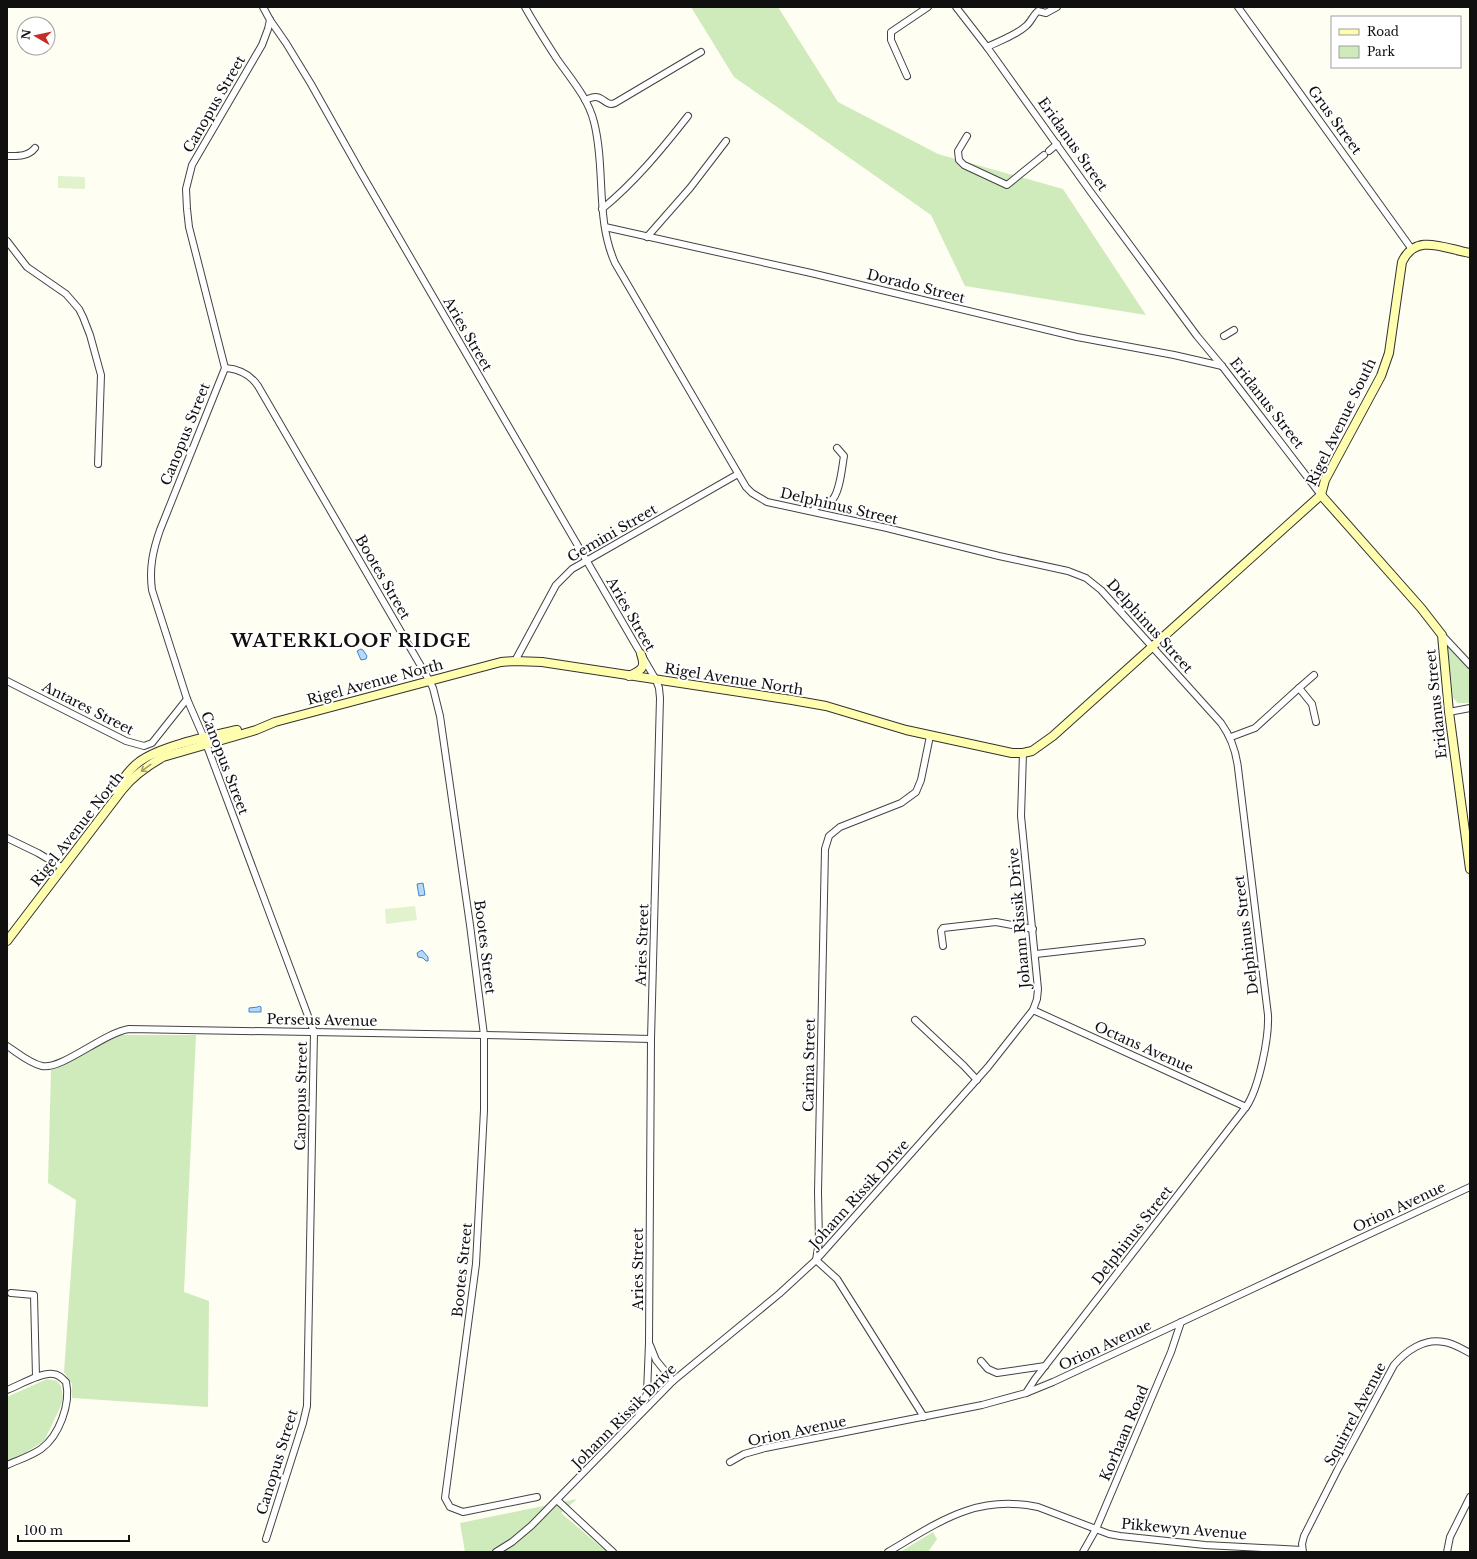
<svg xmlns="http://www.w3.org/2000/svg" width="1477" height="1559" font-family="'Libre Baskerville',serif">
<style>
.green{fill:#cfebbb}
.pitch{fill:#e1f2cd}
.water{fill:#b7d8f7;stroke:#3d86cf}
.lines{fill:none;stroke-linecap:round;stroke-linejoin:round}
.street-casing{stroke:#434343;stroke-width:8}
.secondary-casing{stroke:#323232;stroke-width:10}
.street{stroke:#fff;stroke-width:6}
.secondary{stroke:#fffeae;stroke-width:8}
.oneway{stroke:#9f9f6f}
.labels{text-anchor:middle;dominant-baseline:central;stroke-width:4;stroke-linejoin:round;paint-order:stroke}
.street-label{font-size:14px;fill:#101010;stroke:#fff}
.district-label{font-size:18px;font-weight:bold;letter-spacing:1px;fill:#101010;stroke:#fff}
</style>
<rect width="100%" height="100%" fill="#fffef3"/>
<!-- green -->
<g class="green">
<polygon points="691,7 778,7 838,102 938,154 1063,189 1146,315 965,286 931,215 734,77"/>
<polygon points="1450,647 1470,669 1470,703 1458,703 1453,698 1448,648"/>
<polygon points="119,1035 196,1035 184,1292 209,1301 208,1407 72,1398 72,1384 64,1372 76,1200 48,1183 51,1070"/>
<polygon points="47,1379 57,1381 61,1386 63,1398 60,1408 44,1441 25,1453 7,1461 7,1397"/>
<polygon points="577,1499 561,1513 607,1552 465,1552 460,1523"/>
<polygon points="933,1532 937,1539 928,1552 900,1552"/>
</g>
<!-- pitch -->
<g class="pitch">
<polygon points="58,176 85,177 85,189 58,188"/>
<polygon points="415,906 417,920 386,924 385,909"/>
</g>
<!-- water -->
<g class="water">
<polygon points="361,649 363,650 367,656 366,659 361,660 357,651"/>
<polygon points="423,883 425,895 419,896 417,884"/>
<polygon points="422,950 428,957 428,961 426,961 423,958 418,957 417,953"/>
<polygon points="259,1006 261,1007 261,1012 249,1012 249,1008 258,1007"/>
</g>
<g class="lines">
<defs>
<g id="street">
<polyline points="263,7 270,20 286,43 311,84 360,171 656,680 659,688 660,698 651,1039 649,1343 647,1393 639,1415"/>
<path d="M525,7C535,25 546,42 557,59C571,79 588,98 594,122C606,169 595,218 615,263L746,487L752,493L767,502L887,528L999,556L1068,571L1086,578L1101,590L1221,723C1231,737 1236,750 1238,768L1268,1015C1269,1038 1259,1088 1246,1107L1035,1379L1026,1393"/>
<polyline points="956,7 987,47 1090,191 1197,336 1222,366 1321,495"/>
<polyline points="1238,7 1411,248"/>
<path d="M987,47C1001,40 1015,36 1026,26C1031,22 1033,15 1038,11L1046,13L1057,7"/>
<polyline points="907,76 891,40 891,32 928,7"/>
<path d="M585,100C588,99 592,97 595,97C603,96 606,107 615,103L701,52"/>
<polyline points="967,136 958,151 959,160 964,165 1007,185 1044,155"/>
<polyline points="1049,151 1057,144"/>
<path d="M7,156C17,156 28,157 35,148"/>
<path d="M602,209C635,182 662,149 688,116"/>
<polyline points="605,227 811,273 1077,337 1174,355 1222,366"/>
<polyline points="647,237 690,188 726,141"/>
<polyline points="7,241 27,267 66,294 79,309 83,317 90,335 101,375 98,464"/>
<polyline points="1224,336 1234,330"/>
<path d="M225,368C239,369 250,374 258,386L429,680L433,688L440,716L470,925L484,1035V1110L476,1264L445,1498L450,1507L463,1512L537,1497"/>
<path d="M813,511C816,503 825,505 831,501C840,494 842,467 844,456L837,448"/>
<polyline points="1442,635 1470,665"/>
<polyline points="515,661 556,585 572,569 738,474"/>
<polyline points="7,681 126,741 144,746 152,743 187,699"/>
<polyline points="1299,688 1314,675"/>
<polyline points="1449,712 1470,708"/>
<polyline points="1231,737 1255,728 1299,688 1312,704 1316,722"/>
<polyline points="7,838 38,853 63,868"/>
<polyline points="943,946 941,931 943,928 996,922 1033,929"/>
<polyline points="1036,954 1142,942"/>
<polyline points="1033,1010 1246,1107"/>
<polyline points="915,1020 964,1066 977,1080"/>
<path d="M7,1046C18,1053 29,1063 42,1066C62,1070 103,1033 129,1029L484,1035L651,1039"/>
<polyline points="11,1293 34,1295 36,1377"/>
<polyline points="650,1345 656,1360 673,1381"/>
<polyline points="981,1361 988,1369 997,1373 1045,1366"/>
<path d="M7,1390C18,1386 41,1372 53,1374C58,1374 62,1378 66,1382C71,1404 59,1436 41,1449C31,1456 18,1460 7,1465"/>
<polyline points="924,1417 837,1279 816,1260 819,1242 818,1192 825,849 829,836 840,827 901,803 916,792 921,780 930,736"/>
<polyline points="730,1462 744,1454 765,1448 982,1405 1026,1393 1053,1382 1470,1187"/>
<polyline points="557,1500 613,1552"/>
<path d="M266,1539L303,1423L307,1406L314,1032L204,738L187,699L152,590C149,568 153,550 160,530L225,368L189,227L187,209L186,189L192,165L262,45L268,29L270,20"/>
<polyline points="496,1552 512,1542 531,1526 673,1381 779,1294 816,1260 988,1067 1033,1010 1037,999 1038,989 1021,816 1023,753"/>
<path d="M888,1552C939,1522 976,1494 1038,1507L1109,1534L1120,1536L1205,1545L1302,1550"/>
<polyline points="1083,1552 1096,1529 1171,1352 1181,1322"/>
<path d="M1303,1552L1302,1544L1304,1536L1339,1467L1394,1365C1406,1351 1424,1338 1444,1342C1453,1343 1462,1349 1470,1353"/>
<polyline points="1447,1552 1450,1537 1470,1497"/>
</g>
<g id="secondary">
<polyline points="1321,495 1421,608 1442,635 1449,712 1470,869"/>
<path d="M629,676C642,670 646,668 641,654"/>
<path d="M115,790C122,781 129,769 139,762C160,746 210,736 237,730"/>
<path d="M7,941L122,790C133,776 147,766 163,757L256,730L275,722L501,662L515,661L542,662L792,700L826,706L906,730L1012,753H1023L1032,751L1053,736L1321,495L1325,480L1381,376L1389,353L1402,262C1416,232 1445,249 1470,253"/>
</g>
</defs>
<!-- street casing -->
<use href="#street" class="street-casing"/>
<!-- secondary casing -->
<use href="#secondary" class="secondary-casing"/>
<!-- street -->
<use href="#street" class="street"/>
<!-- secondary -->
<use href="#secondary" class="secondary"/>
</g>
<!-- one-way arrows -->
<defs><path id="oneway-shaft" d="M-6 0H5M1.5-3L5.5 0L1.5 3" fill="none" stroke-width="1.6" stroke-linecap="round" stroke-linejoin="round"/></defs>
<use class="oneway" href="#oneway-shaft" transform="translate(146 768) rotate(144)"/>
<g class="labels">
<!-- street labels -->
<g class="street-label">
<text transform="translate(214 104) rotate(-60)">Canopus Street</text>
<text transform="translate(1335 120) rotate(54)">Grus Street</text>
<text transform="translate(1073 144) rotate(55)">Eridanus Street</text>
<text transform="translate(916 286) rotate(14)">Dorado Street</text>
<text transform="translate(468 334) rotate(60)">Aries Street</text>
<text transform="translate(1267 403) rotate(52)">Eridanus Street</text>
<text transform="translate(1341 422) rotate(-64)">Rigel Avenue South</text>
<text transform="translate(185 434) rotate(-68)">Canopus Street</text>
<text transform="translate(839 506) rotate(13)">Delphinus Street</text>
<text transform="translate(612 533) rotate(-30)">Gemini Street</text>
<text transform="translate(383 577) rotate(60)">Bootes Street</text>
<text transform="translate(631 614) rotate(60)">Aries Street</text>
<text transform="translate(1150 626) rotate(48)">Delphinus Street</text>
<text transform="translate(734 679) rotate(9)">Rigel Avenue North</text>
<text transform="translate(375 682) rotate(-15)">Rigel Avenue North</text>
<text transform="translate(1436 704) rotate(-96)">Eridanus Street</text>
<text transform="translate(88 708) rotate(27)">Antares Street</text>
<text transform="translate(225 763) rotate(69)">Canopus Street</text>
<text transform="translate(77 829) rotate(-52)">Rigel Avenue North</text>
<text transform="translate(1019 918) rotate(-95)">Johann Rissik Drive</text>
<text transform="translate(1246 935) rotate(-97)">Delphinus Street</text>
<text transform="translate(642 945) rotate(-88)">Aries Street</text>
<text transform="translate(485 947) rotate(83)">Bootes Street</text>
<text transform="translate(322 1020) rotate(1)">Perseus Avenue</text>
<text transform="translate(1144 1047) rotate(24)">Octans Avenue</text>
<text transform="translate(809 1065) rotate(-89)">Carina Street</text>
<text transform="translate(301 1096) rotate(-89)">Canopus Street</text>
<text transform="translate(859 1194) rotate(-48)">Johann Rissik Drive</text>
<text transform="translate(1399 1207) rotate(-25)">Orion Avenue</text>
<text transform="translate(1132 1235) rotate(-52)">Delphinus Street</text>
<text transform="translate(638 1269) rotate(-90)">Aries Street</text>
<text transform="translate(462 1270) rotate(-84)">Bootes Street</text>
<text transform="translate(1105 1345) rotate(-25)">Orion Avenue</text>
<text transform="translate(1355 1414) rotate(-62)">Squirrel Avenue</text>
<text transform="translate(624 1416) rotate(-45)">Johann Rissik Drive</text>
<text transform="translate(797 1431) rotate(-12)">Orion Avenue</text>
<text transform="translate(1124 1433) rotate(-67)">Korhaan Road</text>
<text transform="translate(277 1462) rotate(-73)">Canopus Street</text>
<text transform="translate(1184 1529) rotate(5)">Pikkewyn Avenue</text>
</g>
<!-- district labels -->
<g class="district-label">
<text x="351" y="641">WATERKLOOF RIDGE</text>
</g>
</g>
<!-- border -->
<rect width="1477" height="1559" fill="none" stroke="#101010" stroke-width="16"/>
<!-- legend -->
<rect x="1331" y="16" width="130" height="52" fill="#ffffff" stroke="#9f9f9f"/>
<rect x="1339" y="29" width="20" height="6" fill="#fffeae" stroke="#9f9f9f"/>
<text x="1367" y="36" font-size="12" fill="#101010">Road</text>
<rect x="1339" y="46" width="20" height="12" fill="#cfebbb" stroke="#9f9f9f"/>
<text x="1367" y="56" font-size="12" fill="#101010">Park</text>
<!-- north arrow -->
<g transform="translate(36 36) rotate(279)"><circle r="19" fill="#ffffff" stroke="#9f9f9f"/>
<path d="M0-3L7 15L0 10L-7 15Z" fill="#c32e25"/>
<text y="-6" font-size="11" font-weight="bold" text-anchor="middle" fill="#101010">N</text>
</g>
<!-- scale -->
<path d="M18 1535v6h111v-6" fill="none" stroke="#101010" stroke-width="2"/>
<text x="24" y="1535" font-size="12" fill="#101010" stroke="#ffffff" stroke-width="3" paint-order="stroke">100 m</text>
</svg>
